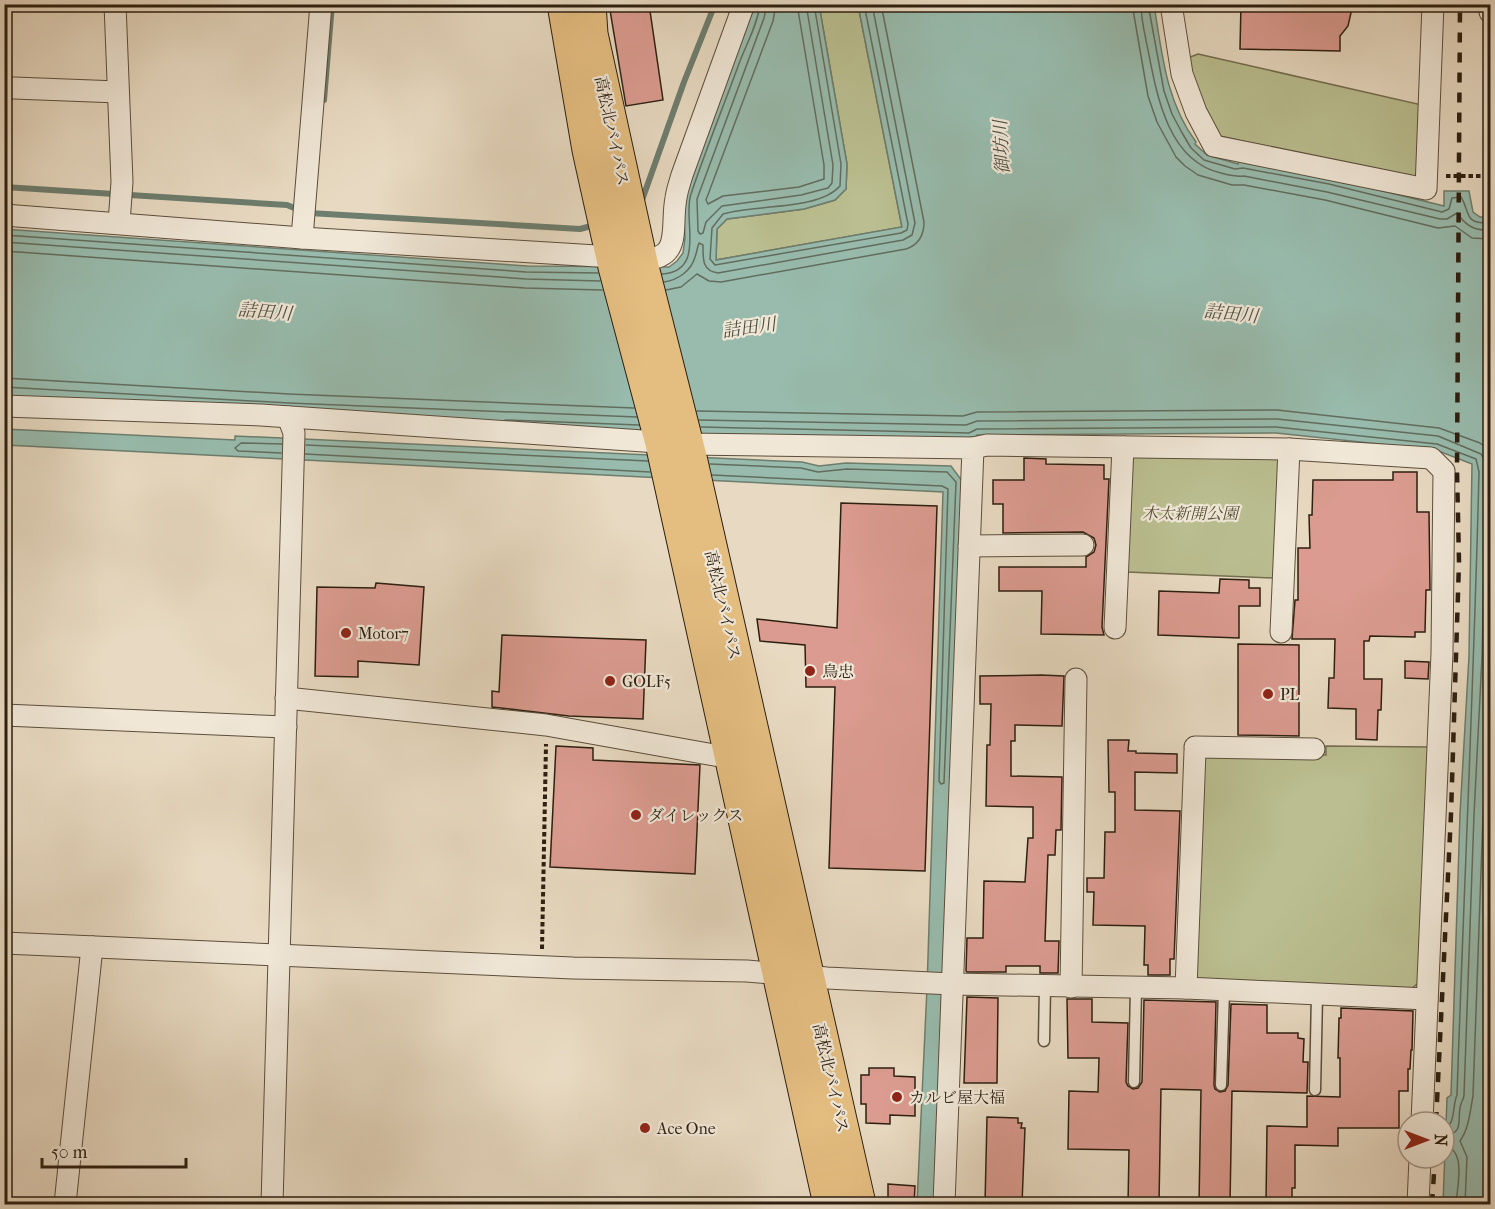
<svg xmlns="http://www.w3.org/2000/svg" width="1495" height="1209" font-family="'IM FELL French Canon','Noto Serif JP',serif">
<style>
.green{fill:#babe90;stroke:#746e50;stroke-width:1.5}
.water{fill:#98bbad;stroke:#6d7d6e;stroke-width:1.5}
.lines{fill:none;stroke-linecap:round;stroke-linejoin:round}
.shore{stroke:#626d5e;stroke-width:1.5}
.stream{stroke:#6d7d6e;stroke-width:6}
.building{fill:#db9b90;stroke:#2d1f10;stroke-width:1.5}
.lane-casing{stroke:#5c4e3c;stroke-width:13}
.street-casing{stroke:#5c4e3c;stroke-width:23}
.highway-casing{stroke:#2d1f10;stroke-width:35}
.path{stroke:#2d1f10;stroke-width:4;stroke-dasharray:4.5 3;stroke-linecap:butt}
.lane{stroke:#f0e7d7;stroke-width:10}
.street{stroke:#f0e7d7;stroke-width:21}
.highway{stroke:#e4bd81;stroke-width:33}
.rail{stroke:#2d1f10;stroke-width:4.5;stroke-dasharray:10 10;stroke-linecap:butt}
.poi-dot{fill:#8f2418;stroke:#f0e7d7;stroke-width:2}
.labels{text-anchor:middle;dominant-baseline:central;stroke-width:4.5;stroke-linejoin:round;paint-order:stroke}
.street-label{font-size:16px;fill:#2d1f10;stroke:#f0e7d7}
.park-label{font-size:16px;font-style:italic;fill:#574f36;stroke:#f0e7d7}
.poi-label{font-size:16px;fill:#2d1f10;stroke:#f0e7d7;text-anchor:start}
.water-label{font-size:18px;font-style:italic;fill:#4d4e3f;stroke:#f0e7d7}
</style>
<rect width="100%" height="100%" fill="#e8dac2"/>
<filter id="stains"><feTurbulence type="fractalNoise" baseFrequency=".00333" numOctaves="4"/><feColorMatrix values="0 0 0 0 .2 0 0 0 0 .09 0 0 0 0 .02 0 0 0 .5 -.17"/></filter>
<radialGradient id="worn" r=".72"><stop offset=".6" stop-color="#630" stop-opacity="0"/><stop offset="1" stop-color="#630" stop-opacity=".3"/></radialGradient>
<!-- green -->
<g class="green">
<polygon points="819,5 858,5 902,227 716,260 717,229 727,219 804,209 835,200 846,189 847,164"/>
<polygon points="1198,54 1422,105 1420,172 1414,178 1215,135 1185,59"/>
<polygon points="1131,451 1280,454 1274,578 1127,572"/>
<polygon points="1326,746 1431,747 1421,981 1407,992 1193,984 1201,751 1326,755"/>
</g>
<!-- water -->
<g class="water">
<path d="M755,4L819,5L847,164L846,189L835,200L804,209L727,219L717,229L716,260L902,227L858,5H1154C1162,53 1166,102 1196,142L1195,144L1207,155L1238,164L1239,161L1330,178L1444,206V191H1469L1473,212L1480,217H1490V1204H1443L1447,1098L1451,1095L1460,814L1469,656L1472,464L1436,450L1276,433L977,435L974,439L704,434L288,417L5,400L4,229L527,266L669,267L677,261L683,253L685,238L683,196Z"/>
<polygon points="4,429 235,440 235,436 802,462 819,466 846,463 951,466 962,481 935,1204 917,1204 927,988 943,492 5,445"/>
</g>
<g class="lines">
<!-- shore -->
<g class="shore">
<polyline points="767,4 764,18 697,199 698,231 700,234 703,233 706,222 722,206 801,195 828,188 832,183 833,165 806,4"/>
<polyline points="776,4 773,21 706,200 708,204 723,196 799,187 824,179 824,165 797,4"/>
<path d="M814,4L841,164L840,186C818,211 754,204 723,214L712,228L710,259L715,265L901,233L907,230L908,224L864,4"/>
<polyline points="1132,4 1148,96 1157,122 1176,157 1185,166 1198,175 1232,185 1244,185 1325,200 1438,228 1455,226 1472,238 1490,239"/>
<path d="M1141,4C1141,20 1145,35 1148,50C1157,96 1168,161 1221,173C1229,175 1236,177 1244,176L1327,192L1440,219H1447L1457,213C1466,226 1475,231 1490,230"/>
<path d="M1148,4L1164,91L1172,114L1181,131L1191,148L1204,160L1235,169L1243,168L1329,184L1442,212L1449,209L1452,198L1461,197C1471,213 1463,224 1490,223"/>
<polyline points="4,235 526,272 598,273"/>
<polyline points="4,242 526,279 600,281"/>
<polyline points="4,251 525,288 602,290"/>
<path d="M662,274C707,271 682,218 691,194C706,149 724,105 740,61C747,43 758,23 760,4"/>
<path d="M664,282C678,280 691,271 695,257C697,252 697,248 699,243L703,245C703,259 702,271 718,273L903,240L912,235L915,223L872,4"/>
<path d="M666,290L681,287L697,274L709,281L721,282L906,249C918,245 924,236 924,222L881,4"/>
<polyline points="4,378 289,394 634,408"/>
<polyline points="4,387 289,403 637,417"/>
<polyline points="697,411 963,416 977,412 1277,410 1439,428 1480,443 1490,451"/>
<polyline points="505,420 639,425"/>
<path d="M699,420L966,425L977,421L1277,419L1438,436L1481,454L1485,460L1486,472L1482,657L1474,815L1464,1095C1464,1098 1462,1101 1461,1104C1456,1118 1466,1133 1444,1136"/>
<path d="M701,427L969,433L977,429L1276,427L1437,444L1476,459L1479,472C1474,680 1464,887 1457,1095C1452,1106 1456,1125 1444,1128"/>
<polyline points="306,445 648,461"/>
<polyline points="281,453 238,451 235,448 241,443 282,444"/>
<polyline points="305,454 650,472"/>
<polyline points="710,464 801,468 818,472 847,469 947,472 956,482 944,783 941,784 939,781 948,489 942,486 712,475"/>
<path d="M1444,1145C1467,1150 1457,1187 1456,1204"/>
<path d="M1465,1204L1467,1157L1460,1141C1469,1128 1470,1112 1473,1096L1483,815L1490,672"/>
</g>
<!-- stream -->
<g class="stream">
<polyline points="324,100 332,4"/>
<polyline points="4,187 287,205 299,210"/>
<polyline points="641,203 684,82 715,4"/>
<polyline points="309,213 580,229 595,225"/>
</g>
</g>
<!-- building -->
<g class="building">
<polygon points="609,4 649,4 663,100 626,106"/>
<polygon points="1241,4 1353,4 1348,26 1340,36 1340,51 1240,49"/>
<polygon points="1024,458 1046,459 1046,464 1104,465 1104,479 1109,479 1102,627 1104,635 1041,634 1042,591 999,591 999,567 1086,567 1086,557 1094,552 1096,545 1094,538 1083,532 1003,533 1003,504 993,504 993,480 1024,480"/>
<polygon points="1393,472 1417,472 1417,512 1429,512 1430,590 1426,590 1425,632 1415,632 1415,637 1370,636 1369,641 1364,641 1364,679 1382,679 1381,710 1378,710 1377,740 1356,739 1356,709 1328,708 1329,678 1334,678 1335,639 1292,639 1295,600 1298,600 1298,548 1310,548 1309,515 1312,515 1313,480 1393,480"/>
<polygon points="841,503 937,506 925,871 829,868 835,687 806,687 805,645 760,641 757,619 837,628"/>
<polygon points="1220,579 1249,580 1249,588 1260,588 1260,606 1239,606 1239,638 1158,635 1159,591 1219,593"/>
<polygon points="376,583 424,587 419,665 358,661 358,677 315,676 317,587 375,588"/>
<polygon points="502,635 646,640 643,719 569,716 492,707 492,691 499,692"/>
<polygon points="1238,644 1299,645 1299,736 1238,735"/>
<polygon points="1405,661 1429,662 1428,679 1405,678"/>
<polygon points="1041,675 1064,676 1062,726 1015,725 1015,741 1011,741 1011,776 1062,777 1061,830 1056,830 1055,855 1048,855 1045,941 1059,941 1058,973 1040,973 1040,966 1006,966 1006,972 967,972 966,971 967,938 983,938 984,881 1025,882 1028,838 1033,838 1033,807 986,806 987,745 990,745 991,704 980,704 980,676"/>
<polygon points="1108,740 1129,740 1128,751 1136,751 1136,753 1177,754 1177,773 1135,772 1135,810 1180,811 1174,959 1170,959 1170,975 1148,975 1148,965 1144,965 1145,926 1093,925 1094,892 1087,892 1087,878 1104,878 1105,832 1115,832 1115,792 1109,792"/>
<polygon points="556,746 593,748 593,760 700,765 695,874 550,867"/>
<polygon points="967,997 998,998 997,1083 964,1083"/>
<polygon points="1067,999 1092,999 1092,1022 1128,1023 1126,1082 1128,1086 1133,1089 1138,1088 1142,1082 1144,1000 1216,1002 1214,1085 1215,1089 1220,1092 1225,1091 1228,1085 1231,1004 1267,1005 1267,1033 1298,1033 1298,1038 1304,1039 1303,1062 1308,1062 1307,1093 1232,1091 1230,1204 1199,1204 1201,1090 1161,1089 1159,1204 1128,1204 1129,1150 1068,1149 1069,1091 1098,1092 1099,1058 1068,1058"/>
<polygon points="1341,1008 1413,1011 1412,1050 1411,1050 1410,1069 1408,1069 1408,1091 1399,1091 1399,1128 1338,1128 1338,1146 1295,1145 1295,1188 1292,1188 1292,1204 1266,1204 1267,1126 1307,1127 1307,1096 1340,1097 1340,1058 1338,1058 1339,1018 1341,1018"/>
<polygon points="869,1068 894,1068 894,1076 915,1077 915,1116 890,1115 890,1124 866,1123 866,1104 861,1104 861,1075 869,1075"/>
<polygon points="987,1117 1018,1118 1018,1123 1022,1123 1021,1128 1025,1128 1022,1204 985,1204"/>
<polygon points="888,1184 915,1186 914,1204 888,1204"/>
</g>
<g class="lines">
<defs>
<g id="lane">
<polyline points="1044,1041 1045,986"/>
<polyline points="1134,1082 1136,988"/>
<polyline points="1221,1085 1224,990"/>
<polyline points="1315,1090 1317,995"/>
</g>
<g id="street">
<polyline points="115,4 122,182 119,223"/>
<polyline points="1171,4 1182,74 1196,112 1214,146 1426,189 1433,4"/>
<polyline points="1490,4 1490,12"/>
<polyline points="14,88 118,92"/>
<polyline points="4,215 302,238 613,257"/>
<polyline points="302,238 321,4"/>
<path d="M640,259C684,261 670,227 676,198C677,190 680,182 682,175L744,4"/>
<polyline points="4,406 261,415 687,444 973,448 944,1204"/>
<polyline points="973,448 987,445 1289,449 1431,458 1444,471 1442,653 1422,1122"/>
<polyline points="969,546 1083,545"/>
<polyline points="1115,628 1123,447"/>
<polyline points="1281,632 1289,449"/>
<polyline points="286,698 546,725 731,758"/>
<polyline points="4,715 286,727"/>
<polyline points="1195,747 1314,749"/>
<polyline points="4,943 573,968 747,971 827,978 952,984 1186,988 1427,999"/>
<polyline points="1071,987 1076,679"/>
<polyline points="1186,988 1195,751"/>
<polyline points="65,1204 92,947"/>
<polyline points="272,1204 294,433 288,417"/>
<polyline points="1418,1204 1420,1158"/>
</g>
<g id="highway">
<polyline points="564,4 589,150 615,267 662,443 830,1204"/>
<polyline points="589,4 591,34 642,267 689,453 859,1204"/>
</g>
</defs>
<!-- lane casing -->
<use href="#lane" class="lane-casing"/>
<!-- street casing -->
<use href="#street" class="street-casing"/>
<!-- highway casing -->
<use href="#highway" class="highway-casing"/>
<!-- path -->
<g class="path">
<polyline points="1446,176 1490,176"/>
<polyline points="542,949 546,744"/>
</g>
<!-- lane -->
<use href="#lane" class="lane"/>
<!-- street -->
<use href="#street" class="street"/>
<!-- highway -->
<use href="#highway" class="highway"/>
<!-- rail -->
<g class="rail">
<polyline points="1436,1122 1451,814 1459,562 1457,470 1460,4"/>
<polyline points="1432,1204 1435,1158"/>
</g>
</g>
<!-- markers -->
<g class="poi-dot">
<circle cx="346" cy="633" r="6"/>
<circle cx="810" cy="671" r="6"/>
<circle cx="610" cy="681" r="6"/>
<circle cx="1268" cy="694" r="6"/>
<circle cx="636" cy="815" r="6"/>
<circle cx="897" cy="1097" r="6"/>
<circle cx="645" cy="1128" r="6"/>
</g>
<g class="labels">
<!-- street labels -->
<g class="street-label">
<text transform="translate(612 131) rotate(78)">高松北バイパス</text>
<text transform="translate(723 605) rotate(77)">高松北バイパス</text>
<text transform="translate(831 1078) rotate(77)">高松北バイパス</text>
</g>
<!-- park labels -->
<g class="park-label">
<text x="1190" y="513">木太新開公園</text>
</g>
<!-- poi labels -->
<g class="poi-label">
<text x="358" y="633">Motor7</text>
<text x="822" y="671">鳥忠</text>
<text x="622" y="681">GOLF5</text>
<text x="1280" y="694">PL</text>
<text x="648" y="815">ダイレックス</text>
<text x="909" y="1097">カルビ屋大福</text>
<text x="657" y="1128">Ace One</text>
</g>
<!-- water labels -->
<g class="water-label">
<text transform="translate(1002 147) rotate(-93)">御坊川</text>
<text transform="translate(265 312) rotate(5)">詰田川</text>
<text transform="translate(1231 314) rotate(6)">詰田川</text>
<text transform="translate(749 328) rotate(-8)">詰田川</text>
</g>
</g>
<!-- margin -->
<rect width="1495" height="1209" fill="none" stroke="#e8dac2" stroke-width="24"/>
<rect x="6" y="6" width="1483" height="1197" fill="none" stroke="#2d1f10" stroke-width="3"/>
<rect x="12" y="12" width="1471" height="1185" fill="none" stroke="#2d1f10" stroke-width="1.5"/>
<!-- north arrow -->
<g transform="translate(1426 1140) rotate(90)"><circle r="28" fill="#f0e7d7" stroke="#a29787" stroke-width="1.5"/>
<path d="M0-4.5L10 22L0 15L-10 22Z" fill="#8f2418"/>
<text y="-9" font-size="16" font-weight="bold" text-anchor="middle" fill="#2d1f10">N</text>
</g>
<!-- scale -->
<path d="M42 1158v9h144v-9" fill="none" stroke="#2d1f10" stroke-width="3"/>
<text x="51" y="1158" font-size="18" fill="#2d1f10" stroke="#f0e7d7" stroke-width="4.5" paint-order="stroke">50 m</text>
<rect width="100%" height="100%" filter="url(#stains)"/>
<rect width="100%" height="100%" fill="url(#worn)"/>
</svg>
